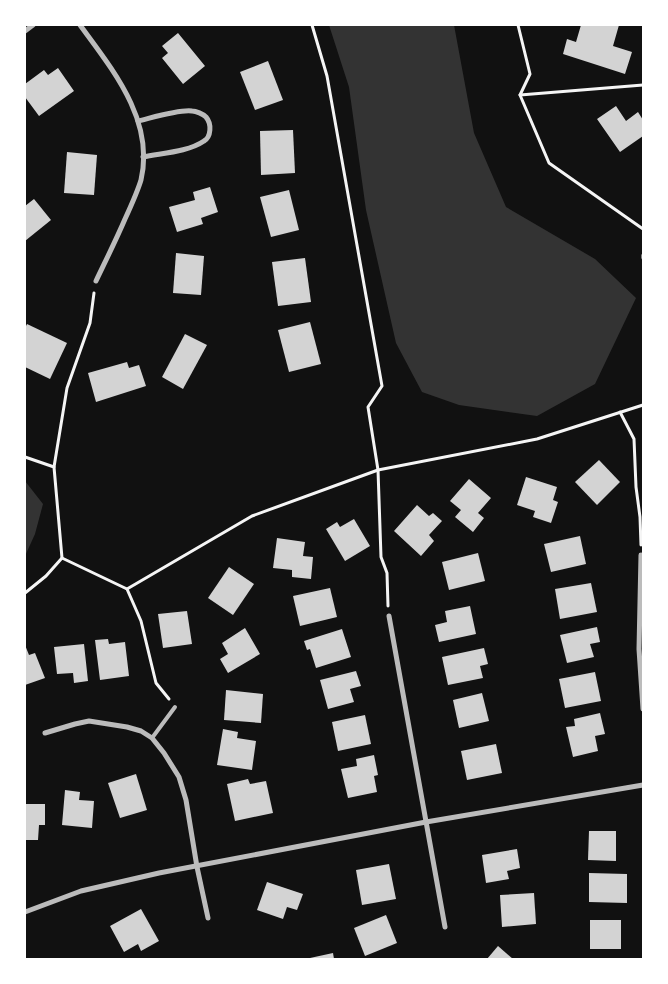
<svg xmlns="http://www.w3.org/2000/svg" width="668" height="984" font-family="'Fira Sans',sans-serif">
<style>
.water{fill:#333}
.building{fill:#d3d3d3}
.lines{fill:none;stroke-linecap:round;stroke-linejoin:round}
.path{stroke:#f5f5f5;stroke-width:3}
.service{stroke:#bcbcbc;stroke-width:4}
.minor{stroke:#bcbcbc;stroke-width:5}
</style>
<rect width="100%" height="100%" fill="#111"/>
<!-- water -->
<g class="water">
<polygon points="329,25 454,25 474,133 506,207 595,259 636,298 595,384 537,416 459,405 422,392 396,343 366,210 349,87"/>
<polygon points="25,481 43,504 35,534 25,556"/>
</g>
<!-- building -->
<g class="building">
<polygon points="581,25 619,25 613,46 632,52 625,74 563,54 567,39 576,42"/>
<polygon points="178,33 205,66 183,84 162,58 168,53 162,46"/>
<polygon points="268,61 283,100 255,110 240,72"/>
<polygon points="58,68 74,91 39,116 25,97 25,84 44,70 48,75"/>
<polygon points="616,106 626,121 638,112 643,120 643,136 620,152 597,119"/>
<polygon points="293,130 295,173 261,175 260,131"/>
<polygon points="67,152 97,155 94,195 64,193"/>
<polygon points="210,187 218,212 201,218 203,224 177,232 169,207 195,200 193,192"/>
<polygon points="289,190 299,230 271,237 260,197"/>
<polygon points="34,199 51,220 25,241 25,206"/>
<polygon points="176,253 204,256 201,295 173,293"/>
<polygon points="305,258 311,302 278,306 272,262"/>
<polygon points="310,322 321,364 289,372 278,330"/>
<polygon points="27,324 67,343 50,379 25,367 25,328"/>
<polygon points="185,334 207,345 183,389 162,377"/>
<polygon points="127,362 129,368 139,365 146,386 96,402 88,373"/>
<polygon points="599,460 620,482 597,505 575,482"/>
<polygon points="526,477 557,487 553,500 558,502 551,523 533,517 535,511 517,505"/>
<polygon points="469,479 491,498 478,513 484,518 473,532 455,517 461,510 450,501"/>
<polygon points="417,505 429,516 433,513 442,521 429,535 434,541 421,556 394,531"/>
<polygon points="354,519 370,546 345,561 326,529 337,522 340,527"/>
<polygon points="580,536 586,564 551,572 544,544"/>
<polygon points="277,538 305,542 303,556 313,557 311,579 292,577 292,570 273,568"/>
<polygon points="478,553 485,581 449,590 442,562"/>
<polygon points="229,567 254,584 233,615 208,598"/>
<polygon points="591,583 597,612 560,619 555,589"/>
<polygon points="330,588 337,617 300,626 293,596"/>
<polygon points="470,606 476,634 439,642 435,625 447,622 445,611"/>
<polygon points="187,611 192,644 163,648 158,614"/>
<polygon points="597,627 600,642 590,644 594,657 567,663 560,635"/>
<polygon points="245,628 260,654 228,673 220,659 228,654 222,643"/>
<polygon points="342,629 351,657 316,668 310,649 307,650 304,641"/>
<polygon points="108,639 109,644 125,642 129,676 100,680 95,640"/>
<polygon points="84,644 88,681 74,683 73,673 57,674 54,647"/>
<polygon points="25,645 29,655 35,653 45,678 25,685"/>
<polygon points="484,648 488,664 480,666 483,678 448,685 442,657"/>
<polygon points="356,671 361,686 350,689 354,702 328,709 320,680"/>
<polygon points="595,672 601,701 565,708 559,679"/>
<polygon points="226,690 263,694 261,723 224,720"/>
<polygon points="482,693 489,721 459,728 453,700"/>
<polygon points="600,713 605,734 595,736 598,751 573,757 566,727 575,726 574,719"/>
<polygon points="365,715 371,744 338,751 332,722"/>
<polygon points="223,729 238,732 237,738 256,741 252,770 217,765"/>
<polygon points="496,744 502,773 467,780 461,751"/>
<polygon points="374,755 378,775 374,776 377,792 348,798 341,769 357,766 356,759"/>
<polygon points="136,774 147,810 120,818 108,783"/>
<polygon points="248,779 250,784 266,781 273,813 235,821 227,784"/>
<polygon points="65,790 80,792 79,800 94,801 92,828 62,825"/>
<polygon points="25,804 45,804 45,825 39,825 38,840 25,840"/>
<polygon points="589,831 616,831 616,861 588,860"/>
<polygon points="517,849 520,868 507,871 509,879 486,883 482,855"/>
<polygon points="389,864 396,899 362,905 356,870"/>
<polygon points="589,873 627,874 627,903 589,902"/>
<polygon points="267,882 303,894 297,910 287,907 283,919 257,910"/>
<polygon points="534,893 536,924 502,927 500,895"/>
<polygon points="141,909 159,941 141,951 138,944 124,952 110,926"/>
<polygon points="386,915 397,943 365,956 354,928"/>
<rect x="590" y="920" width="31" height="29"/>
<polygon points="498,946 513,959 487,959"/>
<polygon points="333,953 334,959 310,959 310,958"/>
</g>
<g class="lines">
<!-- path -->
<g class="path">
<polyline points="312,25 327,76 382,386 368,407 378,470 381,557 387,573 388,606"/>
<polyline points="518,25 530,74 520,95 549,163 643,229"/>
<polyline points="520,95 643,85"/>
<polyline points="643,255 643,258"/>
<polyline points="620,412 634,439 636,487 640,517 641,545"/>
<polyline points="25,457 54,467 62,558 46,576 25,593"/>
<polyline points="54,467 67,388 90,323 94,293"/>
<polyline points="62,558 127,589 141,621 156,683 169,699"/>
<polyline points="127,589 252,516 378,470 537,439 643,405"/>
</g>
<!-- service -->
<polyline class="service" points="152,738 175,707"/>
<!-- minor -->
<g class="minor">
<path d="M80,25C112,69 155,120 141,180C137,193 131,206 125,219C116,240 106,260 96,281"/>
<polyline points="25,31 33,25"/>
<path d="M138,121C151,118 180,109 192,111C196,111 203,114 206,117C212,124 211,137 204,141C188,152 162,153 143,157"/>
<polyline points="641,555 639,649 643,709"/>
<polyline points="389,616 445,927"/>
<polyline points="45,733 75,724 89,721 127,727 141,731 152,738 164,753 179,777 186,800 197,867 208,918"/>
<polyline points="25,912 81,891 159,873 426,822 643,785"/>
</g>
</g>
<!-- border -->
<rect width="668" height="984" fill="none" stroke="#ffffff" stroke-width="52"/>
</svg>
